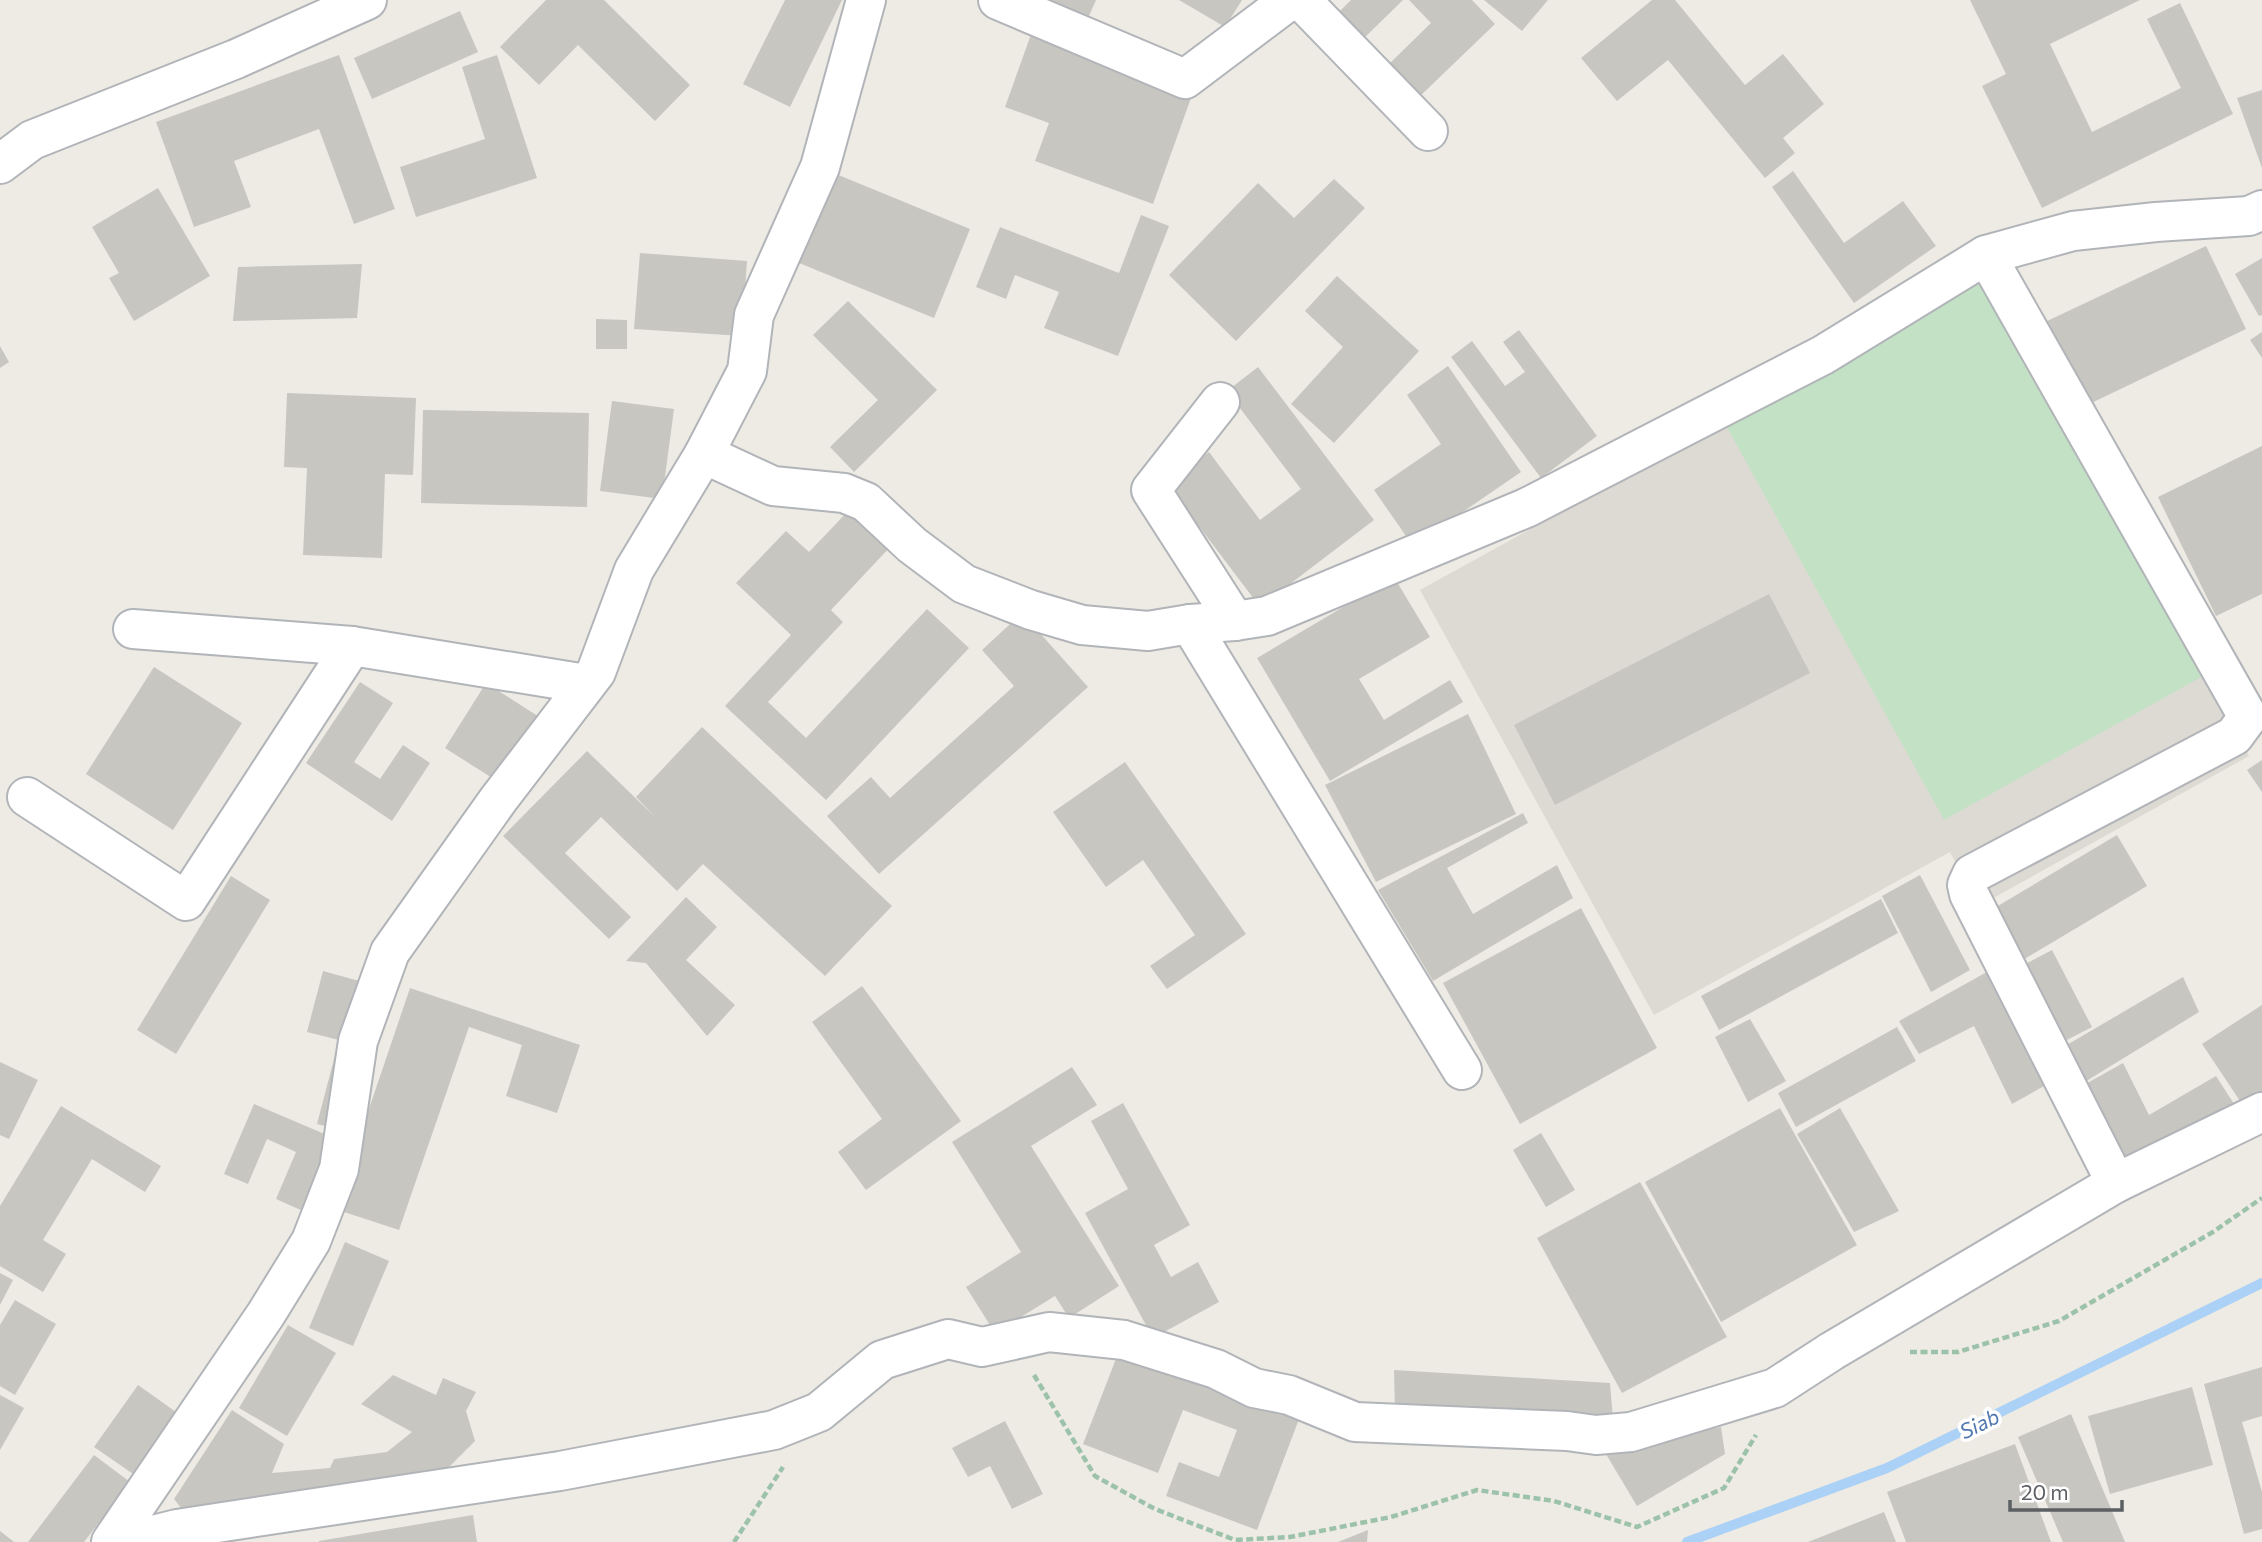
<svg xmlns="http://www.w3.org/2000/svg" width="2262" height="1542" font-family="Commissioner,sans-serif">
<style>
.education{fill:#dddad3}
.green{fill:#c3e2c5}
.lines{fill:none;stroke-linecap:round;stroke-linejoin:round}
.stream{stroke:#acd1f6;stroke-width:10}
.building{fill:#c8c6c1}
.minor-casing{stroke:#b1b4b8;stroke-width:42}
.path{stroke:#9dc2aa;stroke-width:4.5;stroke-dasharray:7 3.5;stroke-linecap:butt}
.minor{stroke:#fff;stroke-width:38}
.labels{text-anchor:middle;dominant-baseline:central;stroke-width:7;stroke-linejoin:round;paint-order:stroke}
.water-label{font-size:21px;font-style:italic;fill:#4e78ae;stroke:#fff}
</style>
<rect width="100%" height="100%" fill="#edebe4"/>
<!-- education -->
<polygon class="education" points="1986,277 2249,756 1979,906 1950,852 1654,1015 1420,590"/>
<!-- green -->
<polygon class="green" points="1986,277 2205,675 1944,820 1724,422"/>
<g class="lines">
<!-- stream -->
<polyline class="stream" points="1687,1542 1887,1468 2262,1283"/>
</g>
<!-- building -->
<g class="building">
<polygon points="546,0 604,0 690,85 655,121 578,45 539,85 500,47"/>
<polygon points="785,0 842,0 790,107 743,84"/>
<polygon points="1030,0 1096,0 1086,23"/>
<polygon points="1179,0 1242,0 1225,27"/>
<polygon points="1351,0 1403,0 1362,40 1337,14"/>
<polygon points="1409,0 1472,0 1495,24 1417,99 1385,68 1431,23"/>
<polygon points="1484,0 1548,0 1522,31"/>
<polygon points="1652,0 1675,0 1745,85 1783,54 1824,104 1783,138 1795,153 1765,178 1668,60 1617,101 1581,58"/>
<polygon points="1970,0 2140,0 2050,44 2092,132 2181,88 2147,19 2180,3 2233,114 2042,208 1982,86 2006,74"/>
<polygon points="460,11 478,52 372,99 354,58"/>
<polygon points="1034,26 1196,84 1153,204 1035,161 1049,123 1005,107"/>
<polygon points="339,55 395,209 354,224 319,129 234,161 251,207 194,227 156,122"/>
<polygon points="497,55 537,178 416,217 400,167 485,139 462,67"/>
<polygon points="2262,90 2262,168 2237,98"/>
<polygon points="1793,171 1844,243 1903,201 1936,246 1854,303 1772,187"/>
<polygon points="836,174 970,229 934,318 799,263"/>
<polygon points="1334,179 1365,208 1236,341 1169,275 1258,183 1294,218"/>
<polygon points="158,188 210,276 134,321 109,278 119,273 92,227"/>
<polygon points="1141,215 1169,226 1118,356 1044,328 1059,292 1015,275 1006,299 976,287 1000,227 1119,273"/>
<polygon points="2206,246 2246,329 2085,406 2045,322"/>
<polygon points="640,253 747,261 742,336 634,329"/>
<polygon points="2262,258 2262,315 2259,316 2235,274"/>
<polygon points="362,264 357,318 233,321 238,267"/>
<polygon points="1337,276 1419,351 1334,443 1291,404 1343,347 1305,311"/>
<polygon points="848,301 937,390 854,472 830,447 878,400 813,335"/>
<polygon points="596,319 627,320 627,349 596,349"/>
<polygon points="1519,330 1597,436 1541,478 1451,357 1472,341 1505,386 1525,372 1503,342"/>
<polygon points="2262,332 2262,358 2250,340"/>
<polygon points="0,346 9,362 0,368"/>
<polygon points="1448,366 1521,472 1413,546 1374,490 1441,444 1407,395"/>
<polygon points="1258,367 1374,520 1260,607 1167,484 1209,452 1260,520 1301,489 1227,391"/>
<polygon points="287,393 416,398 413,475 385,474 382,558 303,555 307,468 284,467"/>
<polygon points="612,401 674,409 662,499 600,491"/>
<polygon points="423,410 589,413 587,507 421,503"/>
<polygon points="2262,446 2262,594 2216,616 2158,497"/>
<polygon points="852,507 892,545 831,610 843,622 768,702 806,738 927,609 969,648 826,800 725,706 791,635 736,583 786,531 809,552"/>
<polygon points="1394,577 1430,637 1359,679 1384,720 1450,680 1463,702 1330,781 1257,658"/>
<polygon points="1769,594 1810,673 1555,805 1514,725"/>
<polygon points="1022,613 1088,687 879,874 827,816 871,777 890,798 1014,686 982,650"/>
<polygon points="154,667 242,723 173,830 86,774"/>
<polygon points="360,682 393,703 354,762 380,779 403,745 430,763 392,821 306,763"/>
<polygon points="486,683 541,718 500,783 445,748"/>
<polygon points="1468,714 1516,814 1376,882 1325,785"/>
<polygon points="702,727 892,906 825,976 703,864 677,891 601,817 565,853 631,917 609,939 503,836 587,751 656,818 636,797"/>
<polygon points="2262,760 2262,792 2247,770"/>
<polygon points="1125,762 1246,934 1167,989 1150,966 1195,935 1143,860 1106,887 1053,812"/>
<polygon points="1523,813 1528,823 1447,868 1473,914 1557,865 1573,898 1433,981 1378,890"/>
<polygon points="2117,835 2147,886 2016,964 1986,913"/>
<polygon points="1920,875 1970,970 1931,992 1882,896"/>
<polygon points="231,876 270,900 176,1054 137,1030"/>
<polygon points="686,897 717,927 686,960 735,1005 707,1036 646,963 626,961"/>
<polygon points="1881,899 1898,933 1719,1030 1701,996"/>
<polygon points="1581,908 1657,1048 1520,1124 1443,983"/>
<polygon points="2052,950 2092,1027 2057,1045 2018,968"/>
<polygon points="1994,968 2055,1080 2012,1104 1974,1026 1919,1054 1899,1021"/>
<polygon points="323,971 370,984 333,1128 317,1124 339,1040 307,1032"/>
<polygon points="2183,977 2199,1012 2083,1083 2065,1046"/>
<polygon points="862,986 961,1121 866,1190 838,1152 882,1119 812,1022"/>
<polygon points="410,988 580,1045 557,1113 506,1096 522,1045 469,1027 399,1230 335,1209"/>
<polygon points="2262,1005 2262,1091 2242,1104 2202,1044"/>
<polygon points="1750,1019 1786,1081 1748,1102 1715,1037"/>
<polygon points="1897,1027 1916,1061 1796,1127 1778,1093"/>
<polygon points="0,1062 38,1080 9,1139 0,1135"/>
<polygon points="2123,1063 2149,1115 2216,1076 2236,1107 2120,1172 2075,1090"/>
<polygon points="1072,1067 1097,1105 1031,1146 1119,1286 1069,1318 1055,1296 995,1333 966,1287 1021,1252 952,1142"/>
<polygon points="1123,1103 1190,1225 1154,1245 1171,1277 1198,1262 1219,1302 1153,1338 1085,1213 1128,1189 1091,1121"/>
<polygon points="254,1104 334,1138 303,1211 276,1199 296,1152 267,1139 248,1184 224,1174"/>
<polygon points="61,1106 161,1166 145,1192 92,1159 43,1240 66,1254 43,1292 0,1266 0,1206"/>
<polygon points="1780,1108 1857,1245 1721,1322 1645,1182"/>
<polygon points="1840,1108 1899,1211 1854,1232 1797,1134"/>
<polygon points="1541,1133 1575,1190 1546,1207 1513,1150"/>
<polygon points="1640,1182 1727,1337 1622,1393 1537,1238"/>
<polygon points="345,1242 389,1261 353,1346 309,1328"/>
<polygon points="0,1273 13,1280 0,1305"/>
<polygon points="15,1300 56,1324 15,1395 0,1386 0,1325"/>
<polygon points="288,1325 336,1353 287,1436 239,1408"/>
<polygon points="1119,1351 1299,1419 1257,1530 1166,1496 1179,1462 1219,1477 1237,1430 1183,1410 1158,1473 1083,1444"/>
<polygon points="2262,1367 2262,1416 2242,1422 2262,1492 2262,1529 2244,1534 2204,1384"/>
<polygon points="1394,1370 1610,1383 1613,1419 1395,1410"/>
<polygon points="393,1375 436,1395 443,1378 476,1392 466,1411 475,1441 429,1487 190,1519 174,1499 232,1410 284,1444 272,1473 330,1468 334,1459 387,1452 412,1432 361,1404"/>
<polygon points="138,1385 183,1417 139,1478 94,1447"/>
<polygon points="2192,1387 2213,1465 2110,1494 2088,1416"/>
<polygon points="0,1395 24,1408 0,1450"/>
<polygon points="2071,1414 2125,1542 2063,1542 2018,1437"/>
<polygon points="1005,1421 1043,1494 1012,1509 990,1466 968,1477 952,1448"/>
<polygon points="1721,1427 1725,1454 1637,1506 1603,1449"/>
<polygon points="2015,1444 2051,1542 1906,1542 1887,1492"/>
<polygon points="94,1455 130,1482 84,1542 28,1542"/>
<polygon points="1884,1512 1896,1542 1808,1542"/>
<polygon points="473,1515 477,1542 319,1542 319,1541"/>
<polygon points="1368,1530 1367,1542 1338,1542"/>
<polygon points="0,1531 14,1542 0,1542"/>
</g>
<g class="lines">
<defs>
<g id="minor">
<polyline points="998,0 1185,79 1290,0"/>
<polyline points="1301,0 1428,131"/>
<polyline points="0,164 32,140 236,59 367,0"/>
<polyline points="1986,255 2248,717 2234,736 1972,874 1967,885 1969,894 2116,1183"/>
<polyline points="1220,402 1151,490 1235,621"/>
<polyline points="704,454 773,486 844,493 866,502 912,545 964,584 1031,610 1082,625 1148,631 1190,624 1235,621 1267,616 1526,508 1823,355 1986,255 2073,231 2156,222 2249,216 2262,210"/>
<polyline points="1190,624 1462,1070"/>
<polyline points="133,629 352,646 586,684"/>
<polyline points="27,797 186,901 352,646"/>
<polyline points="111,1542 266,1314 311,1241 339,1169 358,1041 390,952 498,800 596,672 634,570 704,454 747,371 754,315 820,167 866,0"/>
<polyline points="125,1542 177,1529 560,1471 774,1430 819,1412 882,1360 948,1339 982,1347 1049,1332 1124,1340 1216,1369 1254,1388 1289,1395 1355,1422 1567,1431 1596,1435 1631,1432 1775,1388 1832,1351 2116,1183 2262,1112"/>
</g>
</defs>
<!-- minor casing -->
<use href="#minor" class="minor-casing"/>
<!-- path -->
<g class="path">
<polyline points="1910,1352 1958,1352 2059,1321 2213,1232 2262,1198"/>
<polyline points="1034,1375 1095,1476 1155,1509 1235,1540 1290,1537 1391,1517 1477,1490 1554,1501 1637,1527 1724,1488 1756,1435"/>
<polyline points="734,1542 783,1467"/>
</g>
<!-- minor -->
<use href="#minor" class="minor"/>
</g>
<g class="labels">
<!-- water labels -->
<g class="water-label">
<text transform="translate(1979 1423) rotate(-26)">Siab</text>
</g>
</g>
<!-- scale -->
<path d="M2010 1500v10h112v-10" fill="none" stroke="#5c5f63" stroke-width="3.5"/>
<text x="2021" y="1500" font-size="21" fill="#5c5f63" stroke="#ffffff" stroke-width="5" paint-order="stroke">20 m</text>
</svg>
